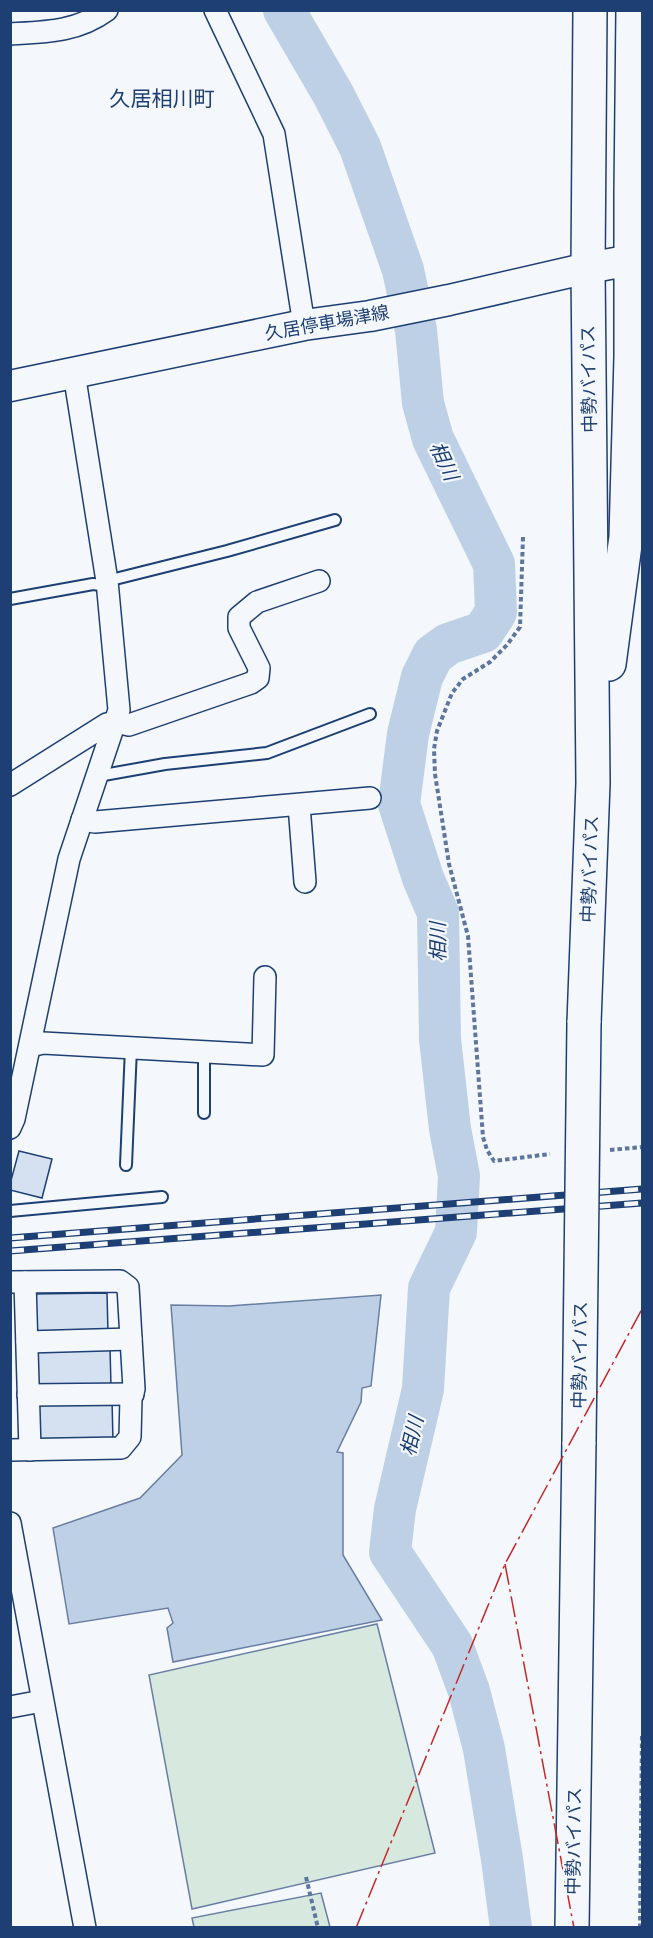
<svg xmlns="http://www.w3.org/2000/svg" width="653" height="1938" font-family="'Times New Roman','Noto Sans JP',serif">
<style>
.green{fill:#d7e8df;stroke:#687fa3;stroke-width:1.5}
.water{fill:#bed0e5;stroke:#687fa3;stroke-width:1.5}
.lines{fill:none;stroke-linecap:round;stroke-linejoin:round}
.river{stroke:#bed0e5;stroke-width:42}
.building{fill:#d5e0f0;stroke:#1d3f73;stroke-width:1.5}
.service-casing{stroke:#1d3f73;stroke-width:14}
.minor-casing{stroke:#1d3f73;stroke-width:24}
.secondary-casing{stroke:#1d3f73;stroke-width:33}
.trunk-casing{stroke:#1d3f73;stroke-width:36}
.path{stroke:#5e769c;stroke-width:4;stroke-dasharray:4.5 3;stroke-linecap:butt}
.service{stroke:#f4f7fb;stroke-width:10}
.minor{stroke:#f4f7fb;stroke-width:21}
.secondary{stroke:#f4f7fb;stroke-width:30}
.trunk{stroke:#f4f7fb;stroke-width:33}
.rail-casing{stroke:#1d3f73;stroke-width:7}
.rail{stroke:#f4f7fb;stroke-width:4.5;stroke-dasharray:14;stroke-linecap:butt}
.trunk-bridge-casing{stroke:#1d3f73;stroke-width:36;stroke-linecap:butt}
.trunk-bridge{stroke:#f4f7fb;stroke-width:33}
.power{stroke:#c62828;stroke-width:1.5;stroke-dasharray:21 4.5 3 4.5;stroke-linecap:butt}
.labels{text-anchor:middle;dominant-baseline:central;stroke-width:4.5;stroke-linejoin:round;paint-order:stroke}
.street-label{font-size:18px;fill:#1d3f73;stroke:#f4f7fb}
.water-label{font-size:20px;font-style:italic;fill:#1d3f73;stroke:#f4f7fb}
.quarter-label{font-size:21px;fill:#1d3f73;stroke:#f4f7fb}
</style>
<rect width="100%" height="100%" fill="#f4f7fb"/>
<!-- green -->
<g class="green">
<polygon points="377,1624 435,1853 192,1909 149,1675"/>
<polygon points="321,1893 330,1927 194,1927 192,1918"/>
</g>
<!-- water -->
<polygon class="water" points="381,1295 371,1386 362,1388 361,1402 337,1452 343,1453 343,1555 382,1620 173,1662 167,1628 173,1623 168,1608 69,1624 53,1528 140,1498 182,1455 171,1305 229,1306"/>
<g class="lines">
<!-- river -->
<polyline class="river" points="284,10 333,94 360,147 403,270 416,330 423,403 433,439 494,564 496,612 491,620 483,632 448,644 433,655 422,677 408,734 399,804 423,878 438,913 440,1039 450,1129 459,1176 456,1232 429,1288 423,1389 395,1509 390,1552 452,1645 469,1691 484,1749 502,1859 511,1928"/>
</g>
<!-- building -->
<g class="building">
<polygon points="19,1151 52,1159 42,1198 10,1190 10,1184"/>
<polygon points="107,1293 108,1333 31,1335 30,1294"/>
<polygon points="110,1347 111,1387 33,1389 33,1348"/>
<polygon points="112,1400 113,1441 35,1442 35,1402"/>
</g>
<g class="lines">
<defs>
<g id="service">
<polyline points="107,581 227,551 335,520"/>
<polyline points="10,599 93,584 108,586"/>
<polyline points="98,776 165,764 267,753 370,714"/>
<polyline points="204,1052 204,1113"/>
<polyline points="126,1165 131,1048"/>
<polyline points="10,1211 162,1197"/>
</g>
<g id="minor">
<polyline points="215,10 274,134 304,325"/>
<path d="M10,34C46,32 77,32 107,10"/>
<polyline points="10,785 107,724 116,722 129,725 251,683 258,678 259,668 239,628 239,617 257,602 319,581"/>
<polyline points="299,805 305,882"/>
<polyline points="82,820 95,822 370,798"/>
<polyline points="30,1046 43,1043 263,1055 265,977"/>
<polyline points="10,1128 14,1119 69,859 119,710 107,581 74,373"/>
<polyline points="10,1282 120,1281 128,1287 134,1389 131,1398 130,1437 121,1448 10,1450"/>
<polyline points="25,1282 30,1450"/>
<polyline points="27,1342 131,1339"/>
<polyline points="28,1395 133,1394"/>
<polyline points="10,1523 85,1928"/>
<polyline points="10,1707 42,1701"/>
</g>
<polyline id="secondary" points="10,386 304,325 370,316 449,300 588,268 642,258"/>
<g id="trunk">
<polyline points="609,664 626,537 631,357 631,194 633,10"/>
<polyline points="584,1023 593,783 588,268 590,10"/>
<polyline points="572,1928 579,1442"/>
</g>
</defs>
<!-- service casing -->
<use href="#service" class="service-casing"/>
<!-- minor casing -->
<use href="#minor" class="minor-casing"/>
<!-- secondary casing -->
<use href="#secondary" class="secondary-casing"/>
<!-- trunk casing -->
<use href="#trunk" class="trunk-casing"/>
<!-- path -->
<g class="path">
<polyline points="523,537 520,627 507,645 490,662 463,679 452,693 437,731 434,749 435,774 449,864 468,936 483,1137 487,1150 494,1161 550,1154"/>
<polyline points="610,1150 642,1147"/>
<polyline points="306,1877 318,1928"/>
<polyline points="640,1928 642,1735"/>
</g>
<!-- service -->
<use href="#service" class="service"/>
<!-- minor -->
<use href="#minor" class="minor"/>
<!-- secondary -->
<use href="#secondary" class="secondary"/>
<!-- trunk -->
<use href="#trunk" class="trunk"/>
<defs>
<g id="rail">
<polyline points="10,1238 642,1189"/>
<polyline points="10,1251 642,1203"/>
</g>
</defs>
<!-- rail casing -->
<use href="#rail" class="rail-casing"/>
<!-- rail -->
<use href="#rail" class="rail"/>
<defs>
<polyline id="trunk-bridge" points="579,1442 584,1023"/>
</defs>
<!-- trunk-bridge casing -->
<use href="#trunk-bridge" class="trunk-bridge-casing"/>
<!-- trunk-bridge -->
<use href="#trunk-bridge" class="trunk-bridge"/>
<!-- power -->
<g class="power">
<polyline points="505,1564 574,1928"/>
<polyline points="356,1928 505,1564 642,1309"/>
</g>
</g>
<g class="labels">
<!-- street labels -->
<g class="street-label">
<text transform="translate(327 323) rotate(-10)">久居停車場津線</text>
<text transform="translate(589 379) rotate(-91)">中勢バイパス</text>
<text transform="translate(590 869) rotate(-88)">中勢バイパス</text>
<text transform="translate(580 1355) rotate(-89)">中勢バイパス</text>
<text transform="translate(574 1841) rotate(-89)">中勢バイパス</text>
</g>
<!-- water labels -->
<g class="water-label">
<text transform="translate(444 461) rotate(65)">相川</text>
<text transform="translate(438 942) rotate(-91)">相川</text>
<text transform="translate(412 1436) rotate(-77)">相川</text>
</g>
<!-- quarter labels -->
<g class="quarter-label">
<text x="162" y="99">久居相川町</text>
</g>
</g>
<!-- border -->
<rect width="653" height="1938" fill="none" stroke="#1d3f73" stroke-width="24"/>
</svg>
